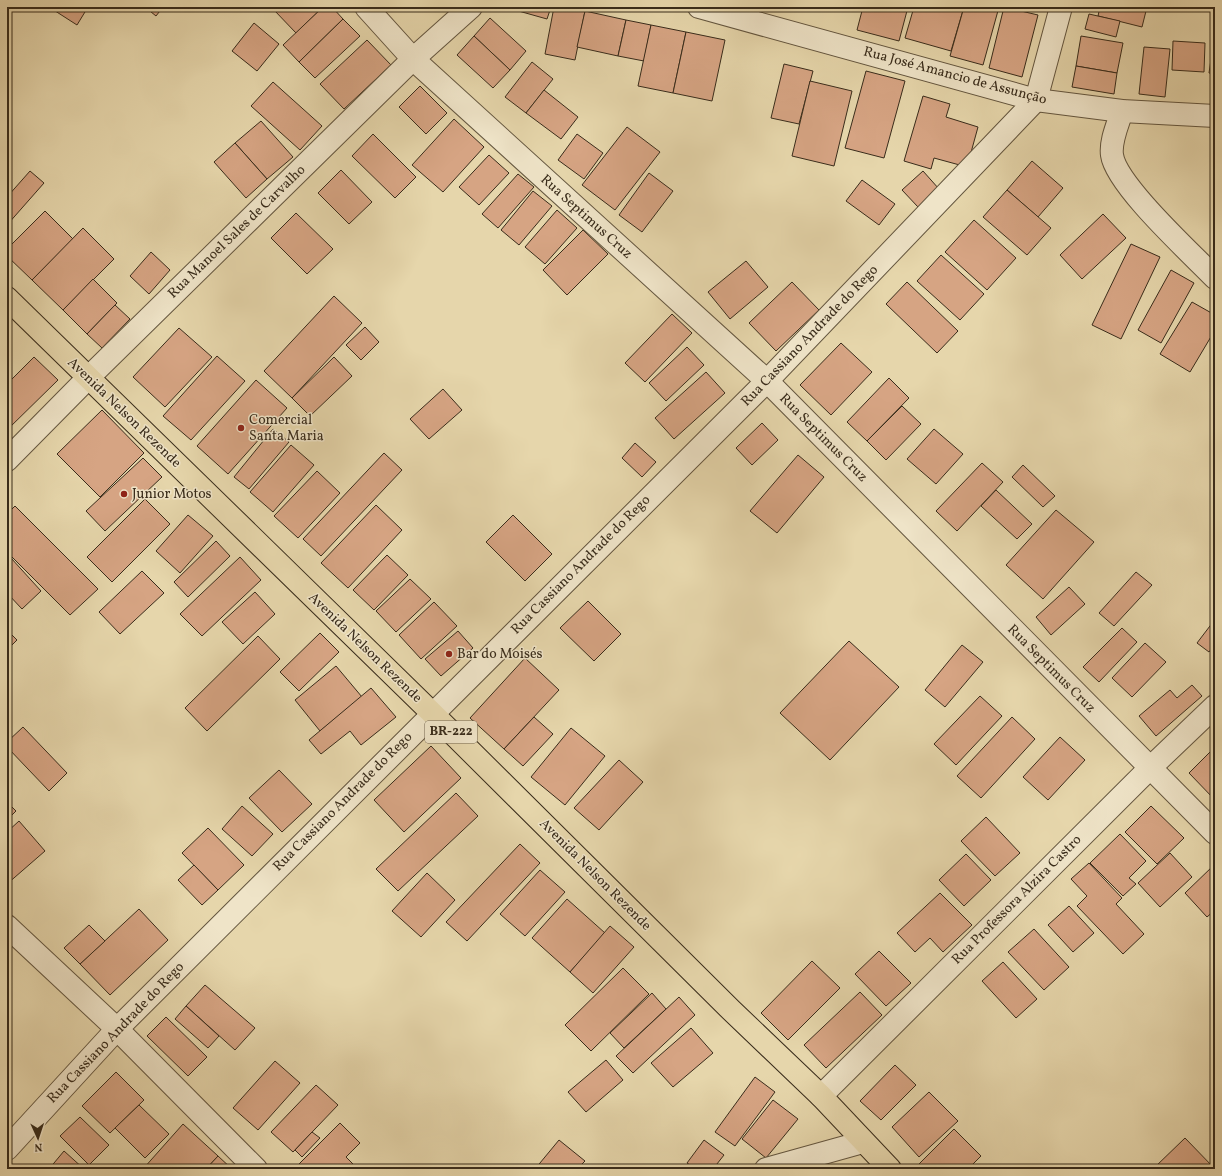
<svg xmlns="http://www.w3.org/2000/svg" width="1222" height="1176" font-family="Vollkorn,serif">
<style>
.building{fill:#d6a483;stroke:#392c1b}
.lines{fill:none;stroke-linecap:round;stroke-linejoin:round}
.minor-casing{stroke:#64563f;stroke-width:24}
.major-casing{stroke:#392c1b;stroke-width:24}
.minor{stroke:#efe4c8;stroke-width:22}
.major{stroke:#e6d6ab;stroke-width:22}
.poi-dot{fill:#8f2418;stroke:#efe4c8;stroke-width:1.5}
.labels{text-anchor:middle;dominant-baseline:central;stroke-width:3;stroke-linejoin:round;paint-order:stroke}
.shield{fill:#efe4c8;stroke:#70634f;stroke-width:1}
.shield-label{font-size:13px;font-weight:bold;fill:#392c1b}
.street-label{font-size:14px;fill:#392c1b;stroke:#efe4c8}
.poi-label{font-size:14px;fill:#392c1b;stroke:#efe4c8;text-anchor:start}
</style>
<rect width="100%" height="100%" fill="#e6d6ab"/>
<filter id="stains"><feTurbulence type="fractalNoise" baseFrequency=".005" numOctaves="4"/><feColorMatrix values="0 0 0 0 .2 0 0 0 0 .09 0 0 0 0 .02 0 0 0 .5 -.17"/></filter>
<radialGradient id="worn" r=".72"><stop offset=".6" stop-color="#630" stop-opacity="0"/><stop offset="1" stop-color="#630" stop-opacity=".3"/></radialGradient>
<!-- building -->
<g class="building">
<polygon points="49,7 88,7 77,25"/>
<polygon points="145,7 163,7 156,16"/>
<polygon points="277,7 323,7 296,33 274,10"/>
<polygon points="323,7 332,7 343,19 299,62 283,45"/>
<polygon points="515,7 551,7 547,19 515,10"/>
<polygon points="554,7 567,7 585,11 575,60 545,54"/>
<polygon points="863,7 908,7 899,41 857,30"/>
<polygon points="914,7 964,7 951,51 905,38"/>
<polygon points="964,7 999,7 983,65 950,56"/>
<polygon points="1004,7 1038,15 1022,77 989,68"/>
<polygon points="1100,7 1147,7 1142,27 1098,16"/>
<polygon points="585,11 626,20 618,56 577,47"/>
<polygon points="1089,14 1120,21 1116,37 1085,29"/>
<polygon points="490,18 526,51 510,70 474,36"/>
<polygon points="343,19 360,36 315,78 299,62"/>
<polygon points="626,20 651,25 644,61 618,56"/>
<polygon points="254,23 279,44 257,71 232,51"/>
<polygon points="651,25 686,32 673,93 638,86"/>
<polygon points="686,32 725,40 712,101 673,93"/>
<polygon points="1215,32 1215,74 1209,73"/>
<polygon points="474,36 510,70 493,88 457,55"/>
<polygon points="1081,36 1123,43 1117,73 1076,66"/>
<polygon points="367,40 391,65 344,109 320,84"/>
<polygon points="1173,41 1205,43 1204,72 1172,70"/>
<polygon points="1144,47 1170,49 1165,97 1139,94"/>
<polygon points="532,62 553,79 526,113 505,97"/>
<polygon points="784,64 813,71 799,124 771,118"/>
<polygon points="1076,66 1117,73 1114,94 1072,87"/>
<polygon points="866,71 905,81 884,158 845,148"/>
<polygon points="810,81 852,91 834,166 792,156"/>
<polygon points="273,82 322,126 300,150 251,106"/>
<polygon points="420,86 447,113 426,134 399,107"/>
<polygon points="544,90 578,117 561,139 526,113"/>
<polygon points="923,96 950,104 946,117 978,127 967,167 934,158 931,169 904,161"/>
<polygon points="454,119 484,147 443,192 412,165"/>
<polygon points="261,121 293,157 267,179 235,143"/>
<polygon points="627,127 660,152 615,210 582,185"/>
<polygon points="373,134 416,177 395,198 352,156"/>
<polygon points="577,134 603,153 584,179 558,160"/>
<polygon points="235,143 267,179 246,198 214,162"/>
<polygon points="489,155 509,173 479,205 459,187"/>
<polygon points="1032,161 1063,188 1038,217 1007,190"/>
<polygon points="341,170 372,202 349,224 318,193"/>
<polygon points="30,171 44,183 7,225 7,197"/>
<polygon points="923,171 939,189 918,207 902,190"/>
<polygon points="649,173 673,191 642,232 619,215"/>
<polygon points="518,174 534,187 498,228 482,214"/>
<polygon points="862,180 895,204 879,225 846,201"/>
<polygon points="1007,190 1051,228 1027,255 983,217"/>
<polygon points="533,191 552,206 519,245 501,230"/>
<polygon points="557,210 577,228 545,264 525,247"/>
<polygon points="45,211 73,239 32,280 7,256 7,249"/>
<polygon points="296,213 333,249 307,274 271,238"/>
<polygon points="1103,214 1126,238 1082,279 1060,255"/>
<polygon points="974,220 1016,258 987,290 945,252"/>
<polygon points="83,228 114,259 63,310 32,280"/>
<polygon points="583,230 608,254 567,295 543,270"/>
<polygon points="1131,244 1160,257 1121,339 1092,325"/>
<polygon points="151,252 170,270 149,294 130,276"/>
<polygon points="941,255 984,294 960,320 917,281"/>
<polygon points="746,261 768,287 730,319 708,292"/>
<polygon points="1171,270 1194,283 1161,343 1138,330"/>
<polygon points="93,279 117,303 87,334 63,310"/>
<polygon points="792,282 819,310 776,351 749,323"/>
<polygon points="907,282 958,331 937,353 886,304"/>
<polygon points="334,296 362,323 292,398 264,371"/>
<polygon points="1192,302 1215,315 1215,330 1190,372 1160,354"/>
<polygon points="115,305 130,319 102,348 87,334"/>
<polygon points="672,314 692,333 645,382 625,363"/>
<polygon points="365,327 379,342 361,360 346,345"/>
<polygon points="179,328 212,357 165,407 133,377"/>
<polygon points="841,343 872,372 831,415 800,385"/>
<polygon points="687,347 704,365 666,401 649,383"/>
<polygon points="7,349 12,354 7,359"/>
<polygon points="217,356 245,381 191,440 163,416"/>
<polygon points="34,357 58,380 7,430 7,380 9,382"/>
<polygon points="334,357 352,376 310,416 292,398"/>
<polygon points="706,372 725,393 674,439 655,418"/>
<polygon points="889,378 909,398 867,441 847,422"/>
<polygon points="256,380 287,408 228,474 197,446"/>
<polygon points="443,389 462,410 429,439 410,419"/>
<polygon points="902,406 921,424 886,460 867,441"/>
<polygon points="102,410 144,453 100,497 57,454"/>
<polygon points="762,423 778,440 752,465 736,448"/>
<polygon points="273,429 289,442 249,489 234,477"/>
<polygon points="934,429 963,454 936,484 907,459"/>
<polygon points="635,443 656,462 642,477 622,458"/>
<polygon points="291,445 314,465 273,512 250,492"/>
<polygon points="384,453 402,470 321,556 303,539"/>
<polygon points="798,455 824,477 777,533 750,511"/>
<polygon points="143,458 162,477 105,531 86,511"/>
<polygon points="982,463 1003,482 957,531 936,511"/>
<polygon points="1023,465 1055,496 1043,507 1012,477"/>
<polygon points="317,471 340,493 298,538 274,516"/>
<polygon points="996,490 1032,524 1017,539 981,506"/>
<polygon points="145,499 170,524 112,582 87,557"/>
<polygon points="376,505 402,530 348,588 321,563"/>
<polygon points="15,506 98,589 70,615 7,552 7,514"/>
<polygon points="1056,510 1094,542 1043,599 1006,565"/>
<polygon points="188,515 213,536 180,573 156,551"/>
<polygon points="513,515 552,554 525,581 486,542"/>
<polygon points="216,541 230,556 188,597 174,582"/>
<polygon points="387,555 408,575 374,610 353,590"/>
<polygon points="240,557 261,580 202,636 180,614"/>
<polygon points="11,558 41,591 22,609 7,593 7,561"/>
<polygon points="142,571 164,593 120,634 99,612"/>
<polygon points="1136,572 1152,585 1114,626 1099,613"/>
<polygon points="410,579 431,599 396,632 376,611"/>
<polygon points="1069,587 1085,604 1051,635 1036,617"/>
<polygon points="255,592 275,614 243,644 222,622"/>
<polygon points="588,601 621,634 594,661 560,628"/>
<polygon points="434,602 457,626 421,659 399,635"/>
<polygon points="1213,622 1215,624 1215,644 1209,652 1197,643"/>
<polygon points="1122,628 1137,642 1099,682 1083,667"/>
<polygon points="7,630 17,640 7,650"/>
<polygon points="458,631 473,648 441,676 425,659"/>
<polygon points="320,633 339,652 299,691 280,672"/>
<polygon points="258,636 280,659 207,731 185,708"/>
<polygon points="849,641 899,687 830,760 780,713"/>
<polygon points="1145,643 1166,662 1132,697 1112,678"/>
<polygon points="962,645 983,662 945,707 925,690"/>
<polygon points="525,658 559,690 504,749 470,718"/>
<polygon points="336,666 362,697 320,731 295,700"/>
<polygon points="1192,685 1202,696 1156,736 1139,716 1170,690 1177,698"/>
<polygon points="371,688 396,717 361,745 350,731 321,754 309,740"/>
<polygon points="980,696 1002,716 956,765 934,744"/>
<polygon points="534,717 553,734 523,766 504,749"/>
<polygon points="1012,717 1035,739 981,798 957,776"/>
<polygon points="23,727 67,773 49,791 7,747 7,742"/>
<polygon points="571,728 605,756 565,805 531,777"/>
<polygon points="1060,737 1085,760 1048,800 1023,777"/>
<polygon points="431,746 461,778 404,832 374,800"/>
<polygon points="1215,747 1215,800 1189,773"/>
<polygon points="619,760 643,782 599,830 574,808"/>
<polygon points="279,770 312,804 282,832 249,798"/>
<polygon points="456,793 478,816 398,891 376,869"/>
<polygon points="7,802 16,811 7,820"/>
<polygon points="242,806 273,834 252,856 222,829"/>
<polygon points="1151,806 1184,838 1157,864 1125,832"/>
<polygon points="986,817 1020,853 995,876 961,841"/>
<polygon points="19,821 45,851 7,884 7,832"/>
<polygon points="208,828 244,865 218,890 182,853"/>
<polygon points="1120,834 1146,861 1129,878 1136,884 1123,896 1090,863"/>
<polygon points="520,844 540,863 467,941 446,922"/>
<polygon points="1170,853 1192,877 1160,907 1138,883"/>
<polygon points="966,854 991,880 964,906 939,880"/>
<polygon points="1089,863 1122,898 1116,904 1144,934 1123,954 1077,906 1087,896 1071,879"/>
<polygon points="194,865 218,890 202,905 178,880"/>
<polygon points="1214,865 1215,910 1207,917 1185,893"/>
<polygon points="540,870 565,892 525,936 500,914"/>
<polygon points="427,873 455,900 421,937 392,911"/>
<polygon points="940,893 972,925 943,952 930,938 915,952 897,933"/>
<polygon points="567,899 605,933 570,972 532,938"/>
<polygon points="1069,906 1094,933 1073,952 1048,925"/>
<polygon points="139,909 168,940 110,995 80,964"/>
<polygon points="89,925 105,941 80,964 64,948"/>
<polygon points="610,926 634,947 593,993 570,972"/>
<polygon points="1034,929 1069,967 1044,990 1008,952"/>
<polygon points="879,951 911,983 886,1006 855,974"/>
<polygon points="812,961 840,988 788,1040 761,1013"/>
<polygon points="1003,962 1037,999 1016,1018 982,981"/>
<polygon points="623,968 649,994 591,1051 565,1025"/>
<polygon points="205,985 255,1028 235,1050 186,1006"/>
<polygon points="860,992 882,1015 826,1068 804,1045"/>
<polygon points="652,993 666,1009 624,1048 610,1033"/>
<polygon points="679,997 695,1015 633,1073 616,1056"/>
<polygon points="186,1006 219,1036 208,1048 175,1019"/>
<polygon points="166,1017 207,1057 188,1076 147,1036"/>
<polygon points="691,1028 713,1053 673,1087 651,1063"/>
<polygon points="606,1060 623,1080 586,1112 568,1092"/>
<polygon points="275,1061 300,1083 258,1130 233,1108"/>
<polygon points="895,1065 916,1085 881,1120 860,1101"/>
<polygon points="116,1072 144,1100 110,1133 82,1106"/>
<polygon points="755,1077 775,1092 735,1146 715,1132"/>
<polygon points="316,1085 338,1105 293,1152 271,1132"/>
<polygon points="929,1092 958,1121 919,1157 892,1127"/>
<polygon points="773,1100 798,1119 766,1158 742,1139"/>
<polygon points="139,1105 169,1134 145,1158 115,1128"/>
<polygon points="80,1117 109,1145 89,1165 60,1136"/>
<polygon points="340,1123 360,1143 346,1157 358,1169 294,1169"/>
<polygon points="183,1124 218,1156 206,1169 143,1169"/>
<polygon points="954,1129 981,1156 968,1169 925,1169 919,1164"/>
<polygon points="312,1132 320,1138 302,1157 295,1150"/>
<polygon points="1185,1138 1215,1169 1154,1168"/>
<polygon points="559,1140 585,1161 577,1169 535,1169"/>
<polygon points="704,1140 724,1155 713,1169 696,1169 687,1163"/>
<polygon points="64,1151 84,1169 49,1169"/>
<polygon points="218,1156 232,1169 206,1169"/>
</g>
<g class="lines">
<defs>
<g id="minor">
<polyline points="366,7 413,59 767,381 1215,833"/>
<polyline points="699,7 1036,100 1122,111 1215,116"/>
<path d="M1122,111C1118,124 1110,141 1112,155C1116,185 1192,254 1215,278"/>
<polyline points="7,460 88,378 413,59 471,7"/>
<polyline points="7,926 117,1029 256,1169"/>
<polyline points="821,1096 1149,769 1215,706"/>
<polyline points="7,1149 117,1029 767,381 1036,100 1061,7"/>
<polyline points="766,1169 863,1142"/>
</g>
<polyline id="major" points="7,298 432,713 731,1010 821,1096 890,1169"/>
</defs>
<!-- minor casing -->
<use href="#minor" class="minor-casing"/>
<!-- major casing -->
<use href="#major" class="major-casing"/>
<!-- minor -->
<use href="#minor" class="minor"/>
<!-- major -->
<use href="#major" class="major"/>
</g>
<!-- markers -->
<g class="poi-dot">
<circle cx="241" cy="428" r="4"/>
<circle cx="124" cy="494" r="4"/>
<circle cx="449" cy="654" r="4"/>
</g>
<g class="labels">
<!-- shield labels -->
<rect class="shield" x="425" y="721" width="52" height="22" rx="3"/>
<g class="shield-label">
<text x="451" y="732">BR-222</text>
</g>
<!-- street labels -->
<g class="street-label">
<text transform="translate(955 76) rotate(15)">Rua José Amancio de Assunção</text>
<text transform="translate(586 217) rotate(42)">Rua Septimus Cruz</text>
<text transform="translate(237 232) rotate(-44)">Rua Manoel Sales de Carvalho</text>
<text transform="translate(810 336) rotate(-46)">Rua Cassiano Andrade do Rego</text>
<text transform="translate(124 413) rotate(44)">Avenida Nelson Rezende</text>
<text transform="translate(823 438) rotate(45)">Rua Septimus Cruz</text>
<text transform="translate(581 565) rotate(-45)">Rua Cassiano Andrade do Rego</text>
<text transform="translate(365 648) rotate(44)">Avenida Nelson Rezende</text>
<text transform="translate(1051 669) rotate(45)">Rua Septimus Cruz</text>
<text transform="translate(343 802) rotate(-45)">Rua Cassiano Andrade do Rego</text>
<text transform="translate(595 875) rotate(45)">Avenida Nelson Rezende</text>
<text transform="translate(1017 900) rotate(-45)">Rua Professora Alzira Castro</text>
<text transform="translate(116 1033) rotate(-46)">Rua Cassiano Andrade do Rego</text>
</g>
<!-- poi labels -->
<g class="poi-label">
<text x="249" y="420">Comercial<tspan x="249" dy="16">Santa Maria</tspan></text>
<text x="132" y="494">Junior Motos</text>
<text x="457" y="654">Bar do Moisés</text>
</g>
</g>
<!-- margin -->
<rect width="1222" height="1176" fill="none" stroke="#e6d6ab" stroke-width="24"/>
<rect x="8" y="8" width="1206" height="1160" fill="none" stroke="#392c1b" stroke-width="2"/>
<rect x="12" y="12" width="1198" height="1152" fill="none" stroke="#392c1b"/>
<!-- north arrow -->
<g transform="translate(38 1138) rotate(177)" stroke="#efe4c8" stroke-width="3" paint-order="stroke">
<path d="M0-3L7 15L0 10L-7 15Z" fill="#392c1b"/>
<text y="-6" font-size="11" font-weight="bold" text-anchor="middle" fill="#392c1b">N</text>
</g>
<rect width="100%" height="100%" filter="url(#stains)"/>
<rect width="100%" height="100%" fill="url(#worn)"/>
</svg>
